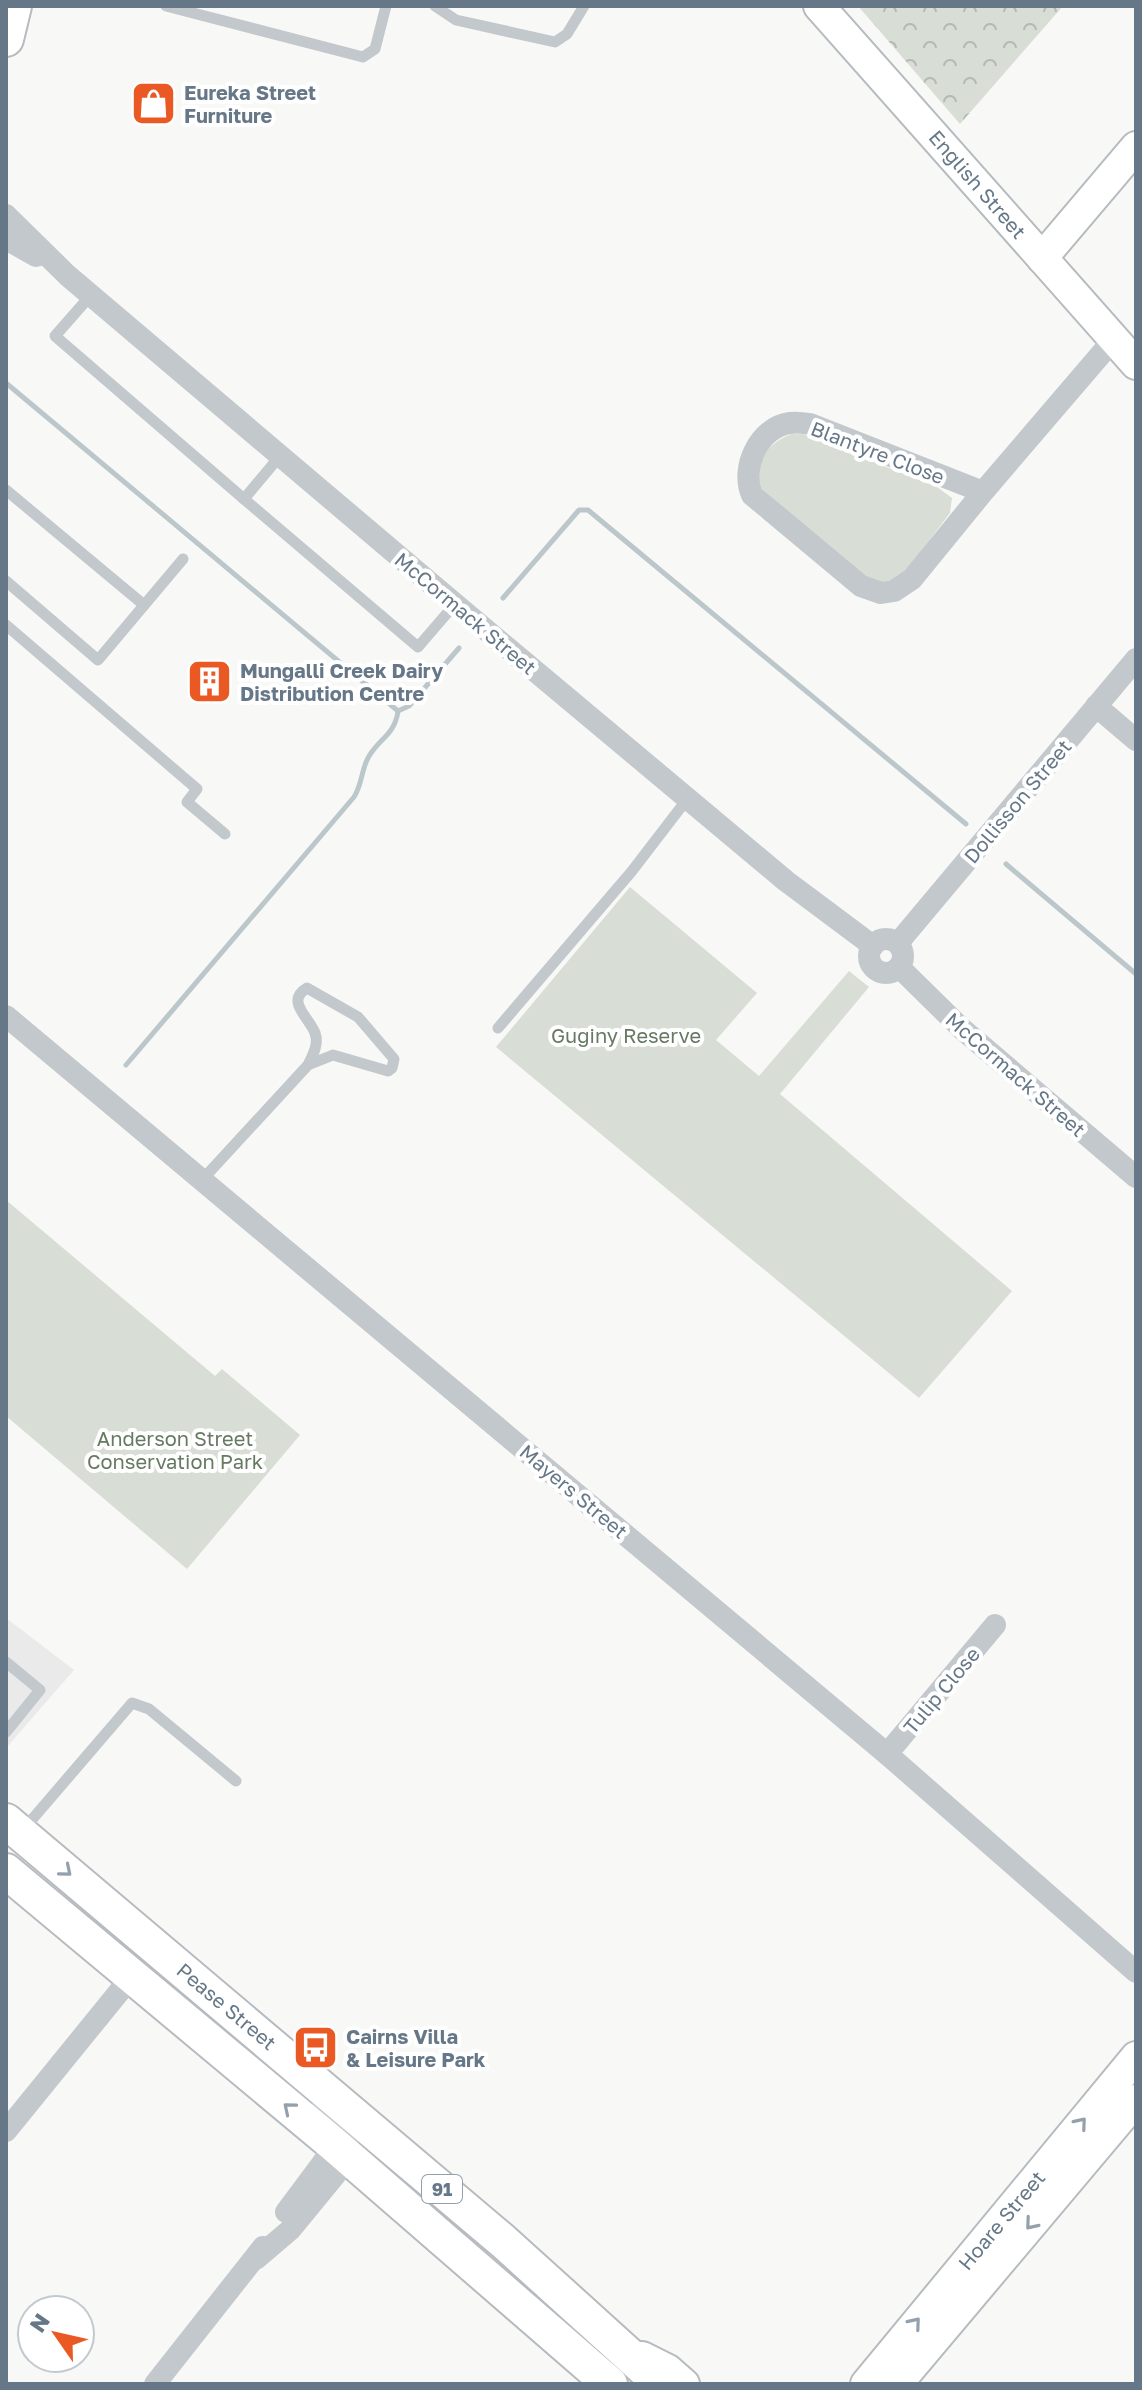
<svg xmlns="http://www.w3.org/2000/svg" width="1142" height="2390" font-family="'Golos Text',sans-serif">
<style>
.built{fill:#e9eae9}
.green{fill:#d8ded5}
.forest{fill:url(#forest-crowns)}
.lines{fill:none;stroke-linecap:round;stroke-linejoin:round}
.stream{stroke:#bcc7cc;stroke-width:5}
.secondary-casing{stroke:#b6bbc0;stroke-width:34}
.primary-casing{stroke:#b7bbc0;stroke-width:38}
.lane{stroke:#c3c8cc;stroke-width:11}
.street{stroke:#c3c8cc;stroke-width:22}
.secondary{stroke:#fff;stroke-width:30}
.primary{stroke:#fff;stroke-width:34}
.oneway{stroke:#94a0ac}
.labels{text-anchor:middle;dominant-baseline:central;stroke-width:8;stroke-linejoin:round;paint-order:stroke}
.shield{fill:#fff;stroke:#94a0ac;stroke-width:2}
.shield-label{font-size:18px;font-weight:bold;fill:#667888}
.poi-label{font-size:20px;font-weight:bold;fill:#667888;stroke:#fff;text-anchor:start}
.street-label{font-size:20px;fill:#667888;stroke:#fff}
.park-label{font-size:20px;fill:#667a61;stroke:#fff}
</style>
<defs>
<pattern id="forest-crowns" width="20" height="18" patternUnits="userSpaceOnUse" patternTransform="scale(2)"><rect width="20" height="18" fill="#d8ded5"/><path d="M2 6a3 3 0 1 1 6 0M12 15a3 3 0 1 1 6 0" fill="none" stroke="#b3b9b3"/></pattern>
</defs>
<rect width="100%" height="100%" fill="#f8f9f6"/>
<!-- built -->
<polygon class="built" points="6,1618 74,1670 6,1748"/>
<!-- green -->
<g class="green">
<path d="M792,434H803L937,487L952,498L950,513L905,572L887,583L865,578L762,489L756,482C760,458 767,443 792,434Z"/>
<polygon points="630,887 757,993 716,1040 759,1076 849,971 869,987 780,1094 1012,1291 919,1398 496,1047"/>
<polygon points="6,1200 215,1376 222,1369 300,1435 187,1569 6,1416"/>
</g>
<!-- forest -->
<polygon class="forest" points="858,6 1063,6 960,124"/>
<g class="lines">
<!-- stream -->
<g class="stream">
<polyline points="6,383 398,711"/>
<polyline points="503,598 579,510 588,510 966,824"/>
<polyline points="1006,864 1136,974"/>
<path d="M126,1065L354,797C362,784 361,773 367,760C376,740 395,736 398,711L409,706L459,648"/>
</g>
<defs>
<g id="secondary">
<polyline points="819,6 1136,364"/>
<polyline points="1042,258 1136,147"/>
<polyline points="642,2357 668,2370 684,2384"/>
<polyline points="866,2384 1136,2057"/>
<polyline points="897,2384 1136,2100"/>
</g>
<g id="primary">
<polyline points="6,39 14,6"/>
<polyline points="6,1821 504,2242 661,2384"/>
<polyline points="6,1871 332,2143 610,2384"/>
</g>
</defs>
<!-- secondary casing -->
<use href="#secondary" class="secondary-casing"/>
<!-- primary casing -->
<use href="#primary" class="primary-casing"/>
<!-- lane -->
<g class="lane">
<polyline points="166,6 363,57 375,49 386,6"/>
<polyline points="435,6 456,20 555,42 567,34 584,6"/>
<polyline points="91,295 55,336 244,499"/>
<polyline points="280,456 244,499 418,647 455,604"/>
<polyline points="6,490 144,605"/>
<polyline points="6,581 98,660 183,559"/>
<polyline points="6,625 197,789 187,802 225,834"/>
<polyline points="498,1028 632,871 688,798"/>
<path d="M202,1180L308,1065C313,1055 319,1044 315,1033C309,1017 285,1001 307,988L358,1017L394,1059L392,1068L388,1071L333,1055L308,1065"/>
<polyline points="6,1662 40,1690 6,1732"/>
<polyline points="23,1830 132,1703 149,1709 236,1781"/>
</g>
<!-- street -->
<g class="street">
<polyline points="6,215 67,275 455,604 786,881 873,946"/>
<polyline points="6,239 36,256"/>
<path d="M983,492L810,424C804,423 797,422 790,423C759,427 740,468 752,495L861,586L881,593L894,591L912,579L983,492L1114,339"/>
<polyline points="1096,706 1136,740"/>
<circle cx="886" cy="956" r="17"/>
<polyline points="898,943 1136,659"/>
<polyline points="899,967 961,1028 1136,1177"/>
<polyline points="6,1016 887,1754 1136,1972"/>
<polyline points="887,1754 995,1625"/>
<polyline points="6,2131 132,1976"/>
<polyline points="286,2212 324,2161 332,2143"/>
<path d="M256,2259L290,2230L349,2158C349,2134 340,2121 323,2105"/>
<polyline points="155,2384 263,2247"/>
</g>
<!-- secondary -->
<use href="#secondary" class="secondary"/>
<!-- primary -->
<use href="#primary" class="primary"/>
</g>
<!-- one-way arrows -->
<defs><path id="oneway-chevron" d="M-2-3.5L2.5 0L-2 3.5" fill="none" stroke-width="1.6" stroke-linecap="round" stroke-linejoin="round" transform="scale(2)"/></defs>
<g class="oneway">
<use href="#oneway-chevron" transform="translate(66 1871) rotate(40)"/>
<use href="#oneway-chevron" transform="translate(289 2108) rotate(-140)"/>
<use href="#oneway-chevron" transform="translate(1081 2123) rotate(-50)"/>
<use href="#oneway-chevron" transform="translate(1031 2224) rotate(130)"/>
<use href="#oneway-chevron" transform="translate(915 2323) rotate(-50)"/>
</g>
<!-- icons -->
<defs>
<symbol id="shop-square" viewBox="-11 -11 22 22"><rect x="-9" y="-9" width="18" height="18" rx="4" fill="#ea5924" stroke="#fff"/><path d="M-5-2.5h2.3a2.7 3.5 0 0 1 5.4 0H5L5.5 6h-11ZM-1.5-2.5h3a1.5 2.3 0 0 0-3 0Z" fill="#fff"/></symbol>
<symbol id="building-square" viewBox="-11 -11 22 22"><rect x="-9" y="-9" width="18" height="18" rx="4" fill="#ea5924" stroke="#fff"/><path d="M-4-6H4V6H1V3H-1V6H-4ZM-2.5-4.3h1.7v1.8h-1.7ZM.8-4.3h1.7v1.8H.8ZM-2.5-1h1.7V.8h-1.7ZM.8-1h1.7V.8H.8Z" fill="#fff"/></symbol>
<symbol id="bus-square" viewBox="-11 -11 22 22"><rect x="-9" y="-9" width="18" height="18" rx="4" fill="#ea5924" stroke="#fff"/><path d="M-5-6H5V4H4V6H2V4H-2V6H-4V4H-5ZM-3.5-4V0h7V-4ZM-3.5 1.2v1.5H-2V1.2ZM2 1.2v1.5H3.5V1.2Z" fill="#fff"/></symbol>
</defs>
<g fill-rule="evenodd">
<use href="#shop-square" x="128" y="78" width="51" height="51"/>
<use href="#building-square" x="184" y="656" width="51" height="51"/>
<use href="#bus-square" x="290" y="2022" width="51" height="51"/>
</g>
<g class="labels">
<!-- shield labels -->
<rect class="shield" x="422" y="2175" width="40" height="28" rx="6"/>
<g class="shield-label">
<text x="442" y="2189">91</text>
</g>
<!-- poi labels -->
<g class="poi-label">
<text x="184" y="92">Eureka Street<tspan x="184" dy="23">Furniture</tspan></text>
<text x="240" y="670">Mungalli Creek Dairy<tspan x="240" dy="23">Distribution Centre</tspan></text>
<text x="346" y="2036">Cairns Villa<tspan x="346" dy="23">&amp; Leisure Park</tspan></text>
</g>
<!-- street labels -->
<g class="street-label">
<text transform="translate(978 184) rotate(49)">English Street</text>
<text transform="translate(878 452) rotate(21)">Blantyre Close</text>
<text transform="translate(466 613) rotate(40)">McCormack Street</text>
<text transform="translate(1017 801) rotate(-50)">Dollisson Street</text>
<text transform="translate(1016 1074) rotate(41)">McCormack Street</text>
<text transform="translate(574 1491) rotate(40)">Mayers Street</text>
<text transform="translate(941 1690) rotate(-50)">Tulip Close</text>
<text transform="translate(227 2006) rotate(40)">Pease Street</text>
<text transform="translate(1001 2220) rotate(-50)">Hoare Street</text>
</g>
<!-- park labels -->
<g class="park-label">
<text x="626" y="1035">Guginy Reserve</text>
<text x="175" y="1438">Anderson Street<tspan x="175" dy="23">Conservation Park</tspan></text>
</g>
</g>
<!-- border -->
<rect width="1142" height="2390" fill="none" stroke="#667888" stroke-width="16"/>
<!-- north arrow -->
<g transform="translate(56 2334) rotate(304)"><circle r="38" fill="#ffffff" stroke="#c2c9cf" stroke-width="2"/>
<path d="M0-6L14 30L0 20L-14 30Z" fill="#ea5924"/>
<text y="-12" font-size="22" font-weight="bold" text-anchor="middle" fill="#667888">N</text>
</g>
</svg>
